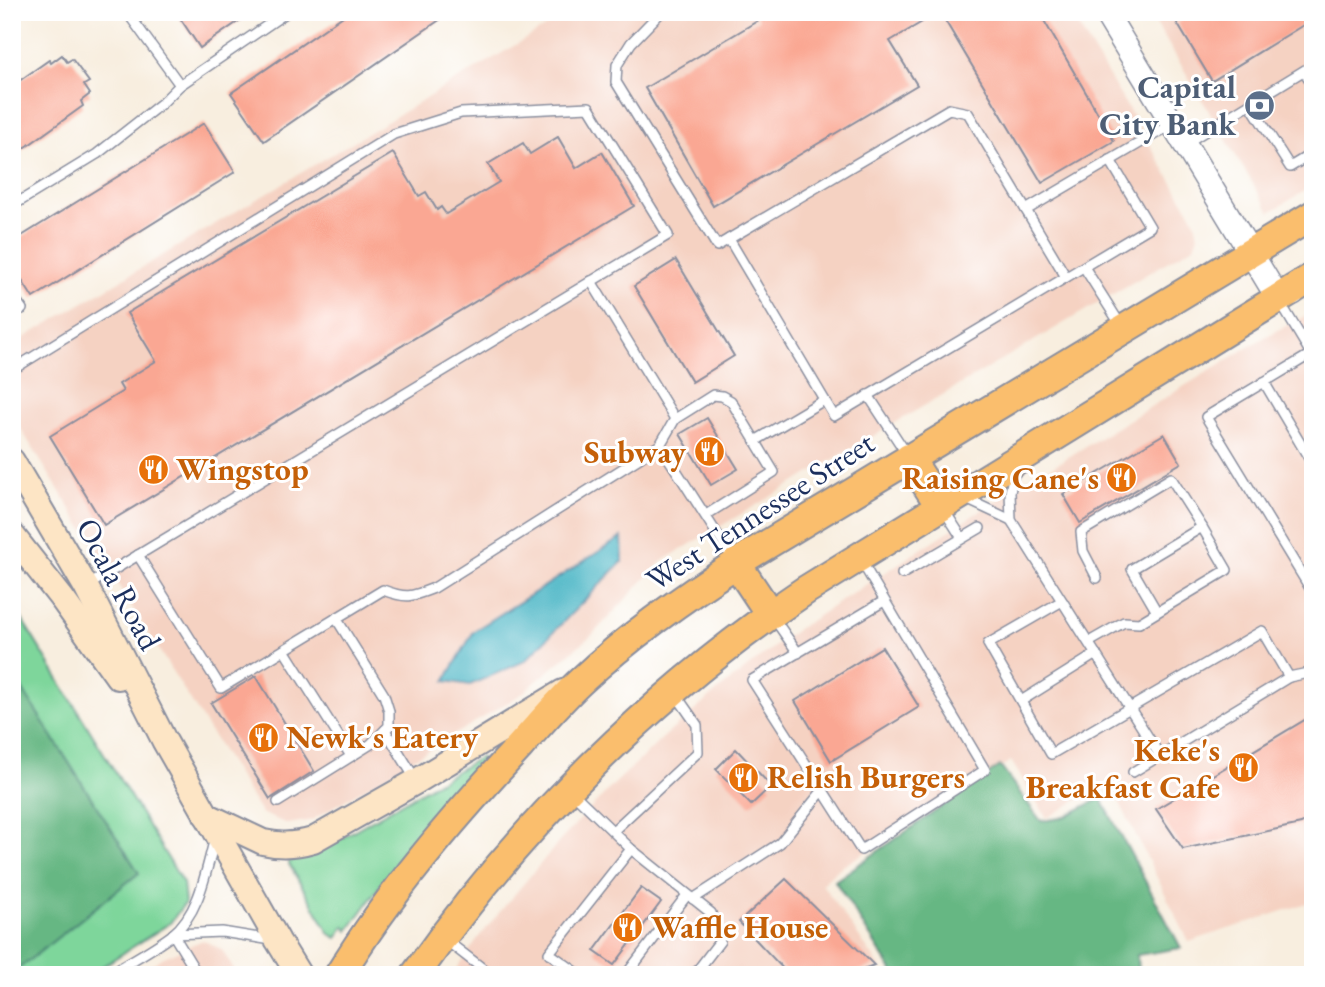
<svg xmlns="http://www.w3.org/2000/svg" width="1325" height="987" font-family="'EB Garamond',serif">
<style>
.built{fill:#f5d2c2}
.green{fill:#7ed69b;stroke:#4c827c;stroke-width:2}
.forest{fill:#66b783;stroke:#407370;stroke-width:2}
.water{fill:#49b5c5;stroke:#327292;stroke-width:2}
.building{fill:#faa793}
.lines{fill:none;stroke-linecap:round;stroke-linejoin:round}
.service-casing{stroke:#8a8e9e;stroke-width:12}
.tertiary-casing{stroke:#8a8e9e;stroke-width:26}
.secondary-casing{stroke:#8a8e9e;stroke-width:28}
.primary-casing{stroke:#8a8e9e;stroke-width:32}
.service{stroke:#fff;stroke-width:9}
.tertiary{stroke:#fff;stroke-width:23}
.secondary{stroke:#fde5c5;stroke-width:24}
.primary{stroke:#fabe6d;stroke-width:28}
.labels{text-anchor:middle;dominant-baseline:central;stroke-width:6;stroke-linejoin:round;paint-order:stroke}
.service-label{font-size:32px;font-weight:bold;fill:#4e5e75;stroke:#fff;text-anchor:end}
.food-label{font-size:32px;font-weight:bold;fill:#c56008;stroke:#fff;text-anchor:start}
.street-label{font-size:32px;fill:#1b2f5e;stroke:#fff}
</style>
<rect width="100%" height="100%" fill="#fff"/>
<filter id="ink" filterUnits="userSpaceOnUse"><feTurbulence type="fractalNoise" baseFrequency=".0143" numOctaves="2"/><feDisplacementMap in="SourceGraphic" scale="14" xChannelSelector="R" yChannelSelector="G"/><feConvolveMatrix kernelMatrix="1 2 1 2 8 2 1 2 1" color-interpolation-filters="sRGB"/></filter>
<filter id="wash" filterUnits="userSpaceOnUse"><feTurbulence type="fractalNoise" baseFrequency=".00686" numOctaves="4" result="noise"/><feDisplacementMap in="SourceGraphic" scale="28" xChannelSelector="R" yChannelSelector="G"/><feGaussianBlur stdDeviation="1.57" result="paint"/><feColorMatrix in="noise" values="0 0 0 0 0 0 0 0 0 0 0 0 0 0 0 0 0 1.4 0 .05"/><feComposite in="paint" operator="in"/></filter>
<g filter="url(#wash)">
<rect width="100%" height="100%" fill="#f8eedf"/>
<!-- built -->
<g class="built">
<polygon points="571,12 1070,12 1189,210 1195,221 1198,235 1194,246 662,561 593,634 520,695 312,820 287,824 261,813 12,415 12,345"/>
<polygon points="1149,12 1313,12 1313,186 1270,212"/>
<polygon points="1313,312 1313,901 1189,942 1109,781 1047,818 1011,761 838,869 822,884 880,967 866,975 452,975 481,934 559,842 608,790 667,734 721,688 796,630 983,509 1265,337"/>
<polygon points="203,940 222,950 237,975 135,975 162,958"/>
</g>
<!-- green -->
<g class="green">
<polygon points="12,603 183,883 185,903 170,923 89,975 12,975"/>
<polygon points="479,758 482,758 481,761 428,822 392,869 348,931 345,926 337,938 330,934 289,864 290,855 305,854 317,852"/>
</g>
<!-- forest -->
<g class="forest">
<polygon points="12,673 139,873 12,974"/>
<polygon points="1000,766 1041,821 1062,818 1101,798 1181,948 1137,955 1138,975 895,975 835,881"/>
</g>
<!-- water -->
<polygon class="water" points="622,537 623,561 525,661 470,685 445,681 474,631"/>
<g id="blocks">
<!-- building -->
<g class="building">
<polygon points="176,12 252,12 200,48"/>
<polygon points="349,12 451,12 264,141 231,93"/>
<polygon points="754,12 939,12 890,41 917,85 713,206 645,88 759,20"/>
<polygon points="940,12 1039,12 1114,141 1042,183"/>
<polygon points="1196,12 1313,12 1313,19 1212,81 1177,23"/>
<polygon points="62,55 67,62 72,59 89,82 84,85 90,94 81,101 83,106 12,157 12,86 49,60 51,63"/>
<polygon points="204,123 235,172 33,298 12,265 12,242"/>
<polygon points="558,137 576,168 602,152 634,206 104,525 50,436 123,391 119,384 156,361 127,313 393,153 419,196 426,192 437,210 441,207 446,214 499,182 488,164 523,143 530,154"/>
<polygon points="676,260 734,356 692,382 634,286"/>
<polygon points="707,418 738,469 711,485 680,434"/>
<polygon points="1164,434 1181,463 1080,523 1063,494"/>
<polygon points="882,647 919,707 831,761 795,701"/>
<polygon points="256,676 314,771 270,799 211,703"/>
<polygon points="1313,715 1313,817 1301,824 1183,849 1156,809"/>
<polygon points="736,749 771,786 751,805 716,769"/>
<polygon points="786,879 874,965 847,975 789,975 739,922"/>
<polygon points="641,888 661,902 614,965 594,951"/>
</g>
</g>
</g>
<g filter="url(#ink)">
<use href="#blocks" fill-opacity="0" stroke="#8a8e9e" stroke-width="2"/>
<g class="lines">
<defs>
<g id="service">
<polyline points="127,12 180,85"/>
<polyline points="661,12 631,43 617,65 616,82 717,246 949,109 968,113 1066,277"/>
<polyline points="1304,71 1313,85"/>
<polyline points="1250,104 1290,167 1313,153"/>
<polyline points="1186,143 1313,65"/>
<polyline points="12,206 97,154 162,103 180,85 287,12"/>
<polyline points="1026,210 1172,124"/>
<polyline points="729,239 834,416 1150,227 1110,160"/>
<polyline points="1084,267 1122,327"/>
<polyline points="591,281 675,419"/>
<polyline points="12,295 22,309"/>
<polyline points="1280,302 1313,357"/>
<polyline points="1311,354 1206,417 1313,593"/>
<polyline points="12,370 394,134 461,113 589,107 668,235 87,586"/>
<polyline points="1264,382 1313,465"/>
<polyline points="868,395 908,456"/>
<polyline points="755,441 824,400"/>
<polyline points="660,445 733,559"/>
<polyline points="1015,469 1010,492 1011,520 1160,756"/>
<polyline points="964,498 1011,520"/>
<polyline points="944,510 962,538"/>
<path d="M138,555L221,688L383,590C407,599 411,597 434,588L660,445L675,419L713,395L722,396L731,401L774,472L706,515"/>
<polyline points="860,559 985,770 861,850 752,680 884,601"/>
<polyline points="902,574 980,528"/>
<polyline points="1097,578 1083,551 1081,532 1171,478 1202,527"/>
<polyline points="1062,601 988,644 1051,754 1262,631 1289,677"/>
<polyline points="773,617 798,653"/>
<polyline points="1089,642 1124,622 1139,623 1227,570 1202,527 1132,569 1157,612"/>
<polyline points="284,650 351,756"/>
<polyline points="1021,701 1096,654"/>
<polyline points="385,730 416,780"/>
<polyline points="1133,772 1289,677 1313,672"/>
<polyline points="572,792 631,849 711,913 720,941 694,975"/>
<polyline points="278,802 371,744 389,726 389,711 384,695 336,618"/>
<polyline points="613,831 698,752 697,725 676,695"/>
<polyline points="693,899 780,843 823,790"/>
<polyline points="173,934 222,932 272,940"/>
<polyline points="173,934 198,975"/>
<polyline points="447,941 491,975"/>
<path d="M108,975C129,962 152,950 172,935C200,913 206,870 215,838"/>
<polyline points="580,975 549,953 631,849"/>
<polyline points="626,975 687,895"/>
</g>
<polyline id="tertiary" points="1105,12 1278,298 1293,293"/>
<g id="secondary">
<polyline points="12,461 86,587 164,740 278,941 299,975"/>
<polyline points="12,535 63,600 118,677"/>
<path d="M206,815L263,842C280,846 296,845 313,840L417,781L563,692"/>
</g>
<g id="primary">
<polyline points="909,458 941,507"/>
<polyline points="736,563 770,614"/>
<path d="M339,975C390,892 454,817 520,746C540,724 560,700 582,680C632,633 690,593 748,556L1313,215"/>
<path d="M415,975C521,825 654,692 806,590L1313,277"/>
</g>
</defs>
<!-- service casing -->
<use href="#service" class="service-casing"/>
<!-- tertiary casing -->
<use href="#tertiary" class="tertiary-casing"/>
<!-- secondary casing -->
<use href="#secondary" class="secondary-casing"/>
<!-- primary casing -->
<use href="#primary" class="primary-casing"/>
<!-- service -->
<use href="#service" class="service"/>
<!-- tertiary -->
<use href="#tertiary" class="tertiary"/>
<!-- secondary -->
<use href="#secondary" class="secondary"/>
<!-- primary -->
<use href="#primary" class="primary"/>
</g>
</g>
<!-- icons -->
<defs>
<symbol id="bank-disc" viewBox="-11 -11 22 22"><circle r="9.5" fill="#5c6f8a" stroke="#fff"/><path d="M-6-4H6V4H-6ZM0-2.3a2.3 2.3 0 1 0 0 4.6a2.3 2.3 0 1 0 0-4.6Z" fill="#fff"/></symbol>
<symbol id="restaurant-disc" viewBox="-11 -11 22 22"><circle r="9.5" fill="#e8710a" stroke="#fff"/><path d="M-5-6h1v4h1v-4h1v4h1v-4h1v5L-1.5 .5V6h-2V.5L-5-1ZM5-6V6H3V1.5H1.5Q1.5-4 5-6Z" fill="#fff"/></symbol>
</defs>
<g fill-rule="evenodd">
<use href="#bank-disc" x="1242" y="88" width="35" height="35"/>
<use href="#restaurant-disc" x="692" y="434" width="35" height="35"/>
<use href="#restaurant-disc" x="136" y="452" width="35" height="35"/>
<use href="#restaurant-disc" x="1104" y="460" width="35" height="35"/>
<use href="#restaurant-disc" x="246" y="720" width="35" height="35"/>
<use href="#restaurant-disc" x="1226" y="750" width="35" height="35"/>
<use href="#restaurant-disc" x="726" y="760" width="35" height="35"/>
<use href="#restaurant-disc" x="610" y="910" width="35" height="35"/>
</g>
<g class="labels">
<!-- service labels -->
<g class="service-label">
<text x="1236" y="87">Capital<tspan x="1236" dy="37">City Bank</tspan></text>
</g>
<!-- food labels -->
<g class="food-label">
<text x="686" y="452" text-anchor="end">Subway</text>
<text x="176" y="469">Wingstop</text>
<text x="1099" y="478" text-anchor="end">Raising Cane's</text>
<text x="286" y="737">Newk's Eatery</text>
<text x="1220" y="750" text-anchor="end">Keke's<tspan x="1220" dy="37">Breakfast Cafe</tspan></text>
<text x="767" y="777">Relish Burgers</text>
<text x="651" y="927">Waffle House</text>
</g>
<!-- street labels -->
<g class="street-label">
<text transform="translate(760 511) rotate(-33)">West Tennessee Street</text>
<text transform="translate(119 584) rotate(62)">Ocala Road</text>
</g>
</g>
<!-- margin -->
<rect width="1325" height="987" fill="none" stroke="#fff" stroke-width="42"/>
</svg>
